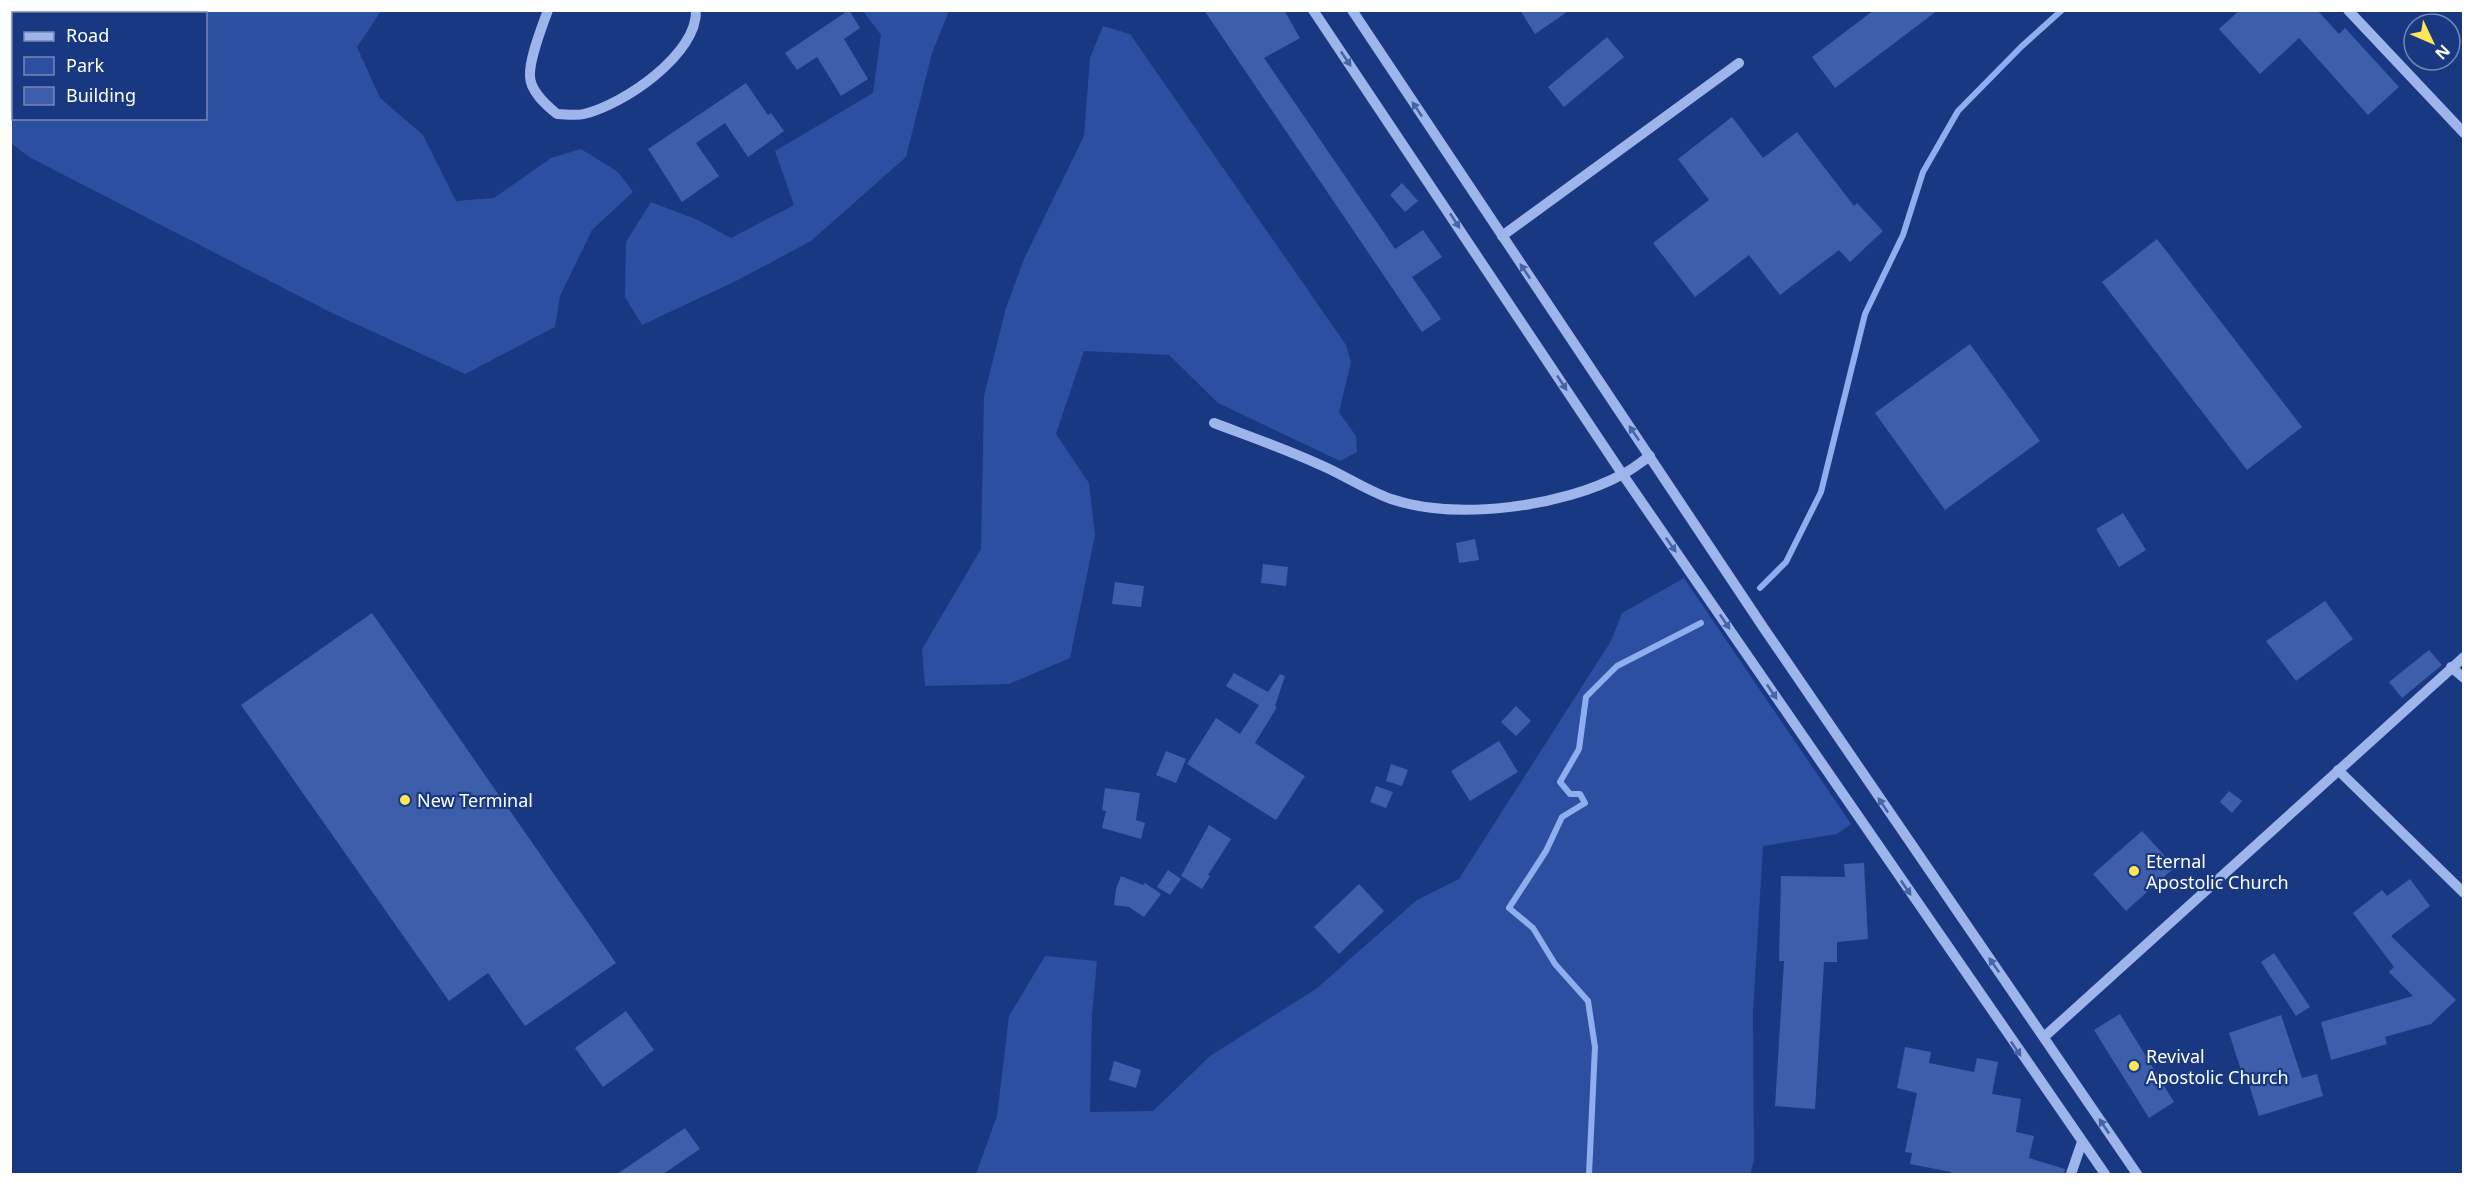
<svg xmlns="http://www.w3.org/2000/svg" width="2474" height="1185" font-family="'Noto Sans',sans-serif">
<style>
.green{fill:#2c4fa2;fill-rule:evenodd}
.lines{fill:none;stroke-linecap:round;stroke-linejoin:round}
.stream{stroke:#8faeee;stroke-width:6}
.building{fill:#3d5eaa}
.minor{stroke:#9db5eb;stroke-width:10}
.oneway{fill:#4764a7}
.poi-dot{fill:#ffe658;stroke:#193882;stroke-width:2}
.labels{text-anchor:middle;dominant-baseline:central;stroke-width:4.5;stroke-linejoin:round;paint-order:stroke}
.poi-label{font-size:18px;fill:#fff;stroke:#193882;text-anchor:start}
</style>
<rect width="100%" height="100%" fill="#193882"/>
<!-- green -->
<g class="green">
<path d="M10,11H381L357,47L380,98L423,135L456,201L494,198L551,158L581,149L618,172L633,192L592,230L560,296L555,327L465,374L330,312L29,157L11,143ZM14,14H206V118H14Z"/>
<polygon points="863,11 949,11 932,53 906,157 811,241 736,281 642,325 625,297 626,242 651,202 698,220 731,238 794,205 775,151 873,93 881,35"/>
<polygon points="1103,26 1130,34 1346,345 1351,362 1339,412 1356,436 1357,452 1340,461 1218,403 1169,355 1084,351 1056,434 1089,483 1095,535 1070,658 1009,684 925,686 922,649 981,549 984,396 1006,308 1024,259 1084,136 1090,58"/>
<polygon points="1684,578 1851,824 1837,834 1763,846 1753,1012 1754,1161 1750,1174 976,1174 997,1116 1009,1016 1045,956 1097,961 1092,1014 1090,1112 1153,1111 1210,1056 1316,989 1417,900 1459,879 1611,641 1622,613"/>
</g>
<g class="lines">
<!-- stream -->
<g class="stream">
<polyline points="1760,588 1786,562 1821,492 1865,314 1903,235 1923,172 1958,111 2022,46 2062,10"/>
<polyline points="1589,1174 1595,1047 1588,1001 1555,964 1533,928 1509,908 1546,851 1562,817 1585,803 1580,794 1570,794 1560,782 1579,749 1586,697 1617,666 1701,623"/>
</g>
</g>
<!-- building -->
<g class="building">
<polygon points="849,10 860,28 844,39 868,79 841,96 817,57 797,70 785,53"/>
<polygon points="1204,10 1284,10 1300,38 1264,58 1395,249 1423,230 1442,257 1412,277 1441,319 1422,332"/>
<polygon points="1520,10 1570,10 1535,34"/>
<polygon points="1874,10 1938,10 1835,88 1812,57"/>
<polygon points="2240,10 2317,10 2339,34 2345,28 2399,87 2368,115 2299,38 2260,74 2219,29"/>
<polygon points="1607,37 1624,57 1564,107 1548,87"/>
<polygon points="746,83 768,115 771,113 784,131 748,157 725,123 696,143 719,176 682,202 648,149"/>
<polygon points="1732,117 1763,158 1797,132 1854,206 1857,203 1883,231 1850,262 1839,250 1780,295 1749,255 1695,297 1653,243 1709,200 1678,159"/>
<polygon points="1402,183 1418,201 1405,212 1390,195"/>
<polygon points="2157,239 2302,427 2247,470 2102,282"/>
<polygon points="1970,344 2040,441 1945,510 1875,413"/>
<polygon points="2123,513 2146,550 2119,567 2096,529"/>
<polygon points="1475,539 1479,560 1459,563 1456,543"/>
<polygon points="1263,564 1288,567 1286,586 1261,583"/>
<polygon points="1115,582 1144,586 1141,607 1112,604"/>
<polygon points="2325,601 2353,639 2296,681 2266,641"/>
<polygon points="372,613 616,963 525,1026 488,973 449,1001 241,705"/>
<polygon points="2429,650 2442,665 2402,698 2389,682"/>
<polygon points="1234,673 1268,692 1280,674 1285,676 1275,706 1277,707 1255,743 1305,776 1276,820 1187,764 1216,718 1240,734 1259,705 1226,686"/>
<polygon points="1516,706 1531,721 1516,736 1501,722"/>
<polygon points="1499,741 1518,772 1470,801 1451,771"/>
<polygon points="1166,751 1186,759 1176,783 1156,775"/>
<polygon points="1391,764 1408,770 1402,786 1386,781"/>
<polygon points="1376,786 1393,792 1386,808 1370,802"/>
<polygon points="1105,788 1140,793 1136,820 1145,823 1141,839 1102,828 1106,811 1102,810"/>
<polygon points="2229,791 2242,801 2232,813 2220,802"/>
<polygon points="1209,825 1231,839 1208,875 1210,876 1202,889 1181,876"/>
<polygon points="2142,831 2175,867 2126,911 2093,874"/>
<polygon points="1864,863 1868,939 1837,942 1837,962 1824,962 1815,1109 1775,1106 1784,961 1779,961 1781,876 1845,877 1844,864"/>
<polygon points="1168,870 1181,879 1170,895 1157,887"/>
<polygon points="1121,876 1143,885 1145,883 1161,894 1144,917 1129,907 1114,905 1116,889"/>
<polygon points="2410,879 2430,906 2391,936 2456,1000 2431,1024 2385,1037 2387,1044 2331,1060 2321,1022 2413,996 2389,972 2394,967 2353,913 2382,890 2387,896"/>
<polygon points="1359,884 1384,911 1339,954 1314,927"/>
<polygon points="2274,953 2310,1007 2296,1016 2261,962"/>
<polygon points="626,1011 654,1050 603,1087 575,1048"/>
<polygon points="2120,1014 2174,1102 2149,1118 2094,1030"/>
<polygon points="2281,1015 2302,1078 2317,1074 2323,1096 2259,1116 2246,1075 2243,1076 2229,1033"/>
<polygon points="1905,1047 1931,1052 1929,1063 1974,1072 1977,1058 1998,1062 1992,1094 2021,1099 2016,1132 2034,1136 2029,1158 2065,1169 2064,1174 1951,1174 1951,1172 1910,1164 1912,1153 1905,1152 1917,1093 1897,1088"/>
<polygon points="1114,1061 1141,1070 1136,1088 1109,1080"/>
<polygon points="685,1128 700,1149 663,1174 617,1174"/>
</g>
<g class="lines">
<!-- minor -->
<g class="minor">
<path d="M548,10C542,27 529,59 530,76C530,91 546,105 557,114C565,114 576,116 584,114C623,105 698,54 696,10"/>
<polyline points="1313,10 1623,475 2105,1174"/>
<polyline points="1352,10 1763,627 2137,1174"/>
<polyline points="2348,10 2464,133"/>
<polyline points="1502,236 1739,63"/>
<path d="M1214,423C1251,437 1289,450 1325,467C1347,477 1368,491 1391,499C1456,521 1563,507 1623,474C1633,469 1641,462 1650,456"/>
<polyline points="2451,667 2464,678"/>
<polyline points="2338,770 2464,893"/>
<polyline points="2044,1037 2464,657"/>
<polyline points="2071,1174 2082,1142"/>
</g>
</g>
<!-- one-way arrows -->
<defs><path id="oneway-solid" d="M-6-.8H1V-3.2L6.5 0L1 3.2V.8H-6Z" transform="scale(1.5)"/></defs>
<g class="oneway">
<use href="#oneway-solid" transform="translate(1346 59) rotate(56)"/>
<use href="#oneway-solid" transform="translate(1417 109) rotate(-124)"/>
<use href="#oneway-solid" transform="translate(1455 221) rotate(57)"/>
<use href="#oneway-solid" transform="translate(1525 271) rotate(-124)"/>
<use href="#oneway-solid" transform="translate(1562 383) rotate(57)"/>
<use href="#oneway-solid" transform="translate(1634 433) rotate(-124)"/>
<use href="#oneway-solid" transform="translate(1671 545) rotate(55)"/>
<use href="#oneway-solid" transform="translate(1725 622) rotate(56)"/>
<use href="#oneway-solid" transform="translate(1772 692) rotate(56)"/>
<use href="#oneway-solid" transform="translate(1883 805) rotate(-124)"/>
<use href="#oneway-solid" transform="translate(1906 888) rotate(56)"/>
<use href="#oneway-solid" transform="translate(1994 965) rotate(-125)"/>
<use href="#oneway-solid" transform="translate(2016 1049) rotate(56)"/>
<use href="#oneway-solid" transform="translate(2104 1126) rotate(-124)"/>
</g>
<!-- markers -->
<g class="poi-dot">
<circle cx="405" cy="800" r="6"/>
<circle cx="2134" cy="871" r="6"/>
<circle cx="2134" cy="1066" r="6"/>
</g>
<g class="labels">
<!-- poi labels -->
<g class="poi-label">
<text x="417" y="800">New Terminal</text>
<text x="2146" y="861">Eternal<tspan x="2146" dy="21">Apostolic Church</tspan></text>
<text x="2146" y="1056">Revival<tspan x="2146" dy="21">Apostolic Church</tspan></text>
</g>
</g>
<!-- border -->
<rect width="2474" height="1185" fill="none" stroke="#ffffff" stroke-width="24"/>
<!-- legend -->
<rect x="12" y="12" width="195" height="108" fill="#193882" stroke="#7588b4" stroke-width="1.5"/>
<rect x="24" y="32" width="30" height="9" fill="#9db5eb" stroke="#7588b4" stroke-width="1.5"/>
<text x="66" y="42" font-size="18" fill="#ffffff">Road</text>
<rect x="24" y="57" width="30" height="18" fill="#2c4fa2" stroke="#7588b4" stroke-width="1.5"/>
<text x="66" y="72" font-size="18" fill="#ffffff">Park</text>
<rect x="24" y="87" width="30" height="18" fill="#3d5eaa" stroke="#7588b4" stroke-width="1.5"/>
<text x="66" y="102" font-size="18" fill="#ffffff">Building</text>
<!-- north arrow -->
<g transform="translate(2432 42) rotate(134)"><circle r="28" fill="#193882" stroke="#7588b4" stroke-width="1.5"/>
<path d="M0-4.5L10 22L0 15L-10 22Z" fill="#ffe658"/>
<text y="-9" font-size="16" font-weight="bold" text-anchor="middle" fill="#ffffff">N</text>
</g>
</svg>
